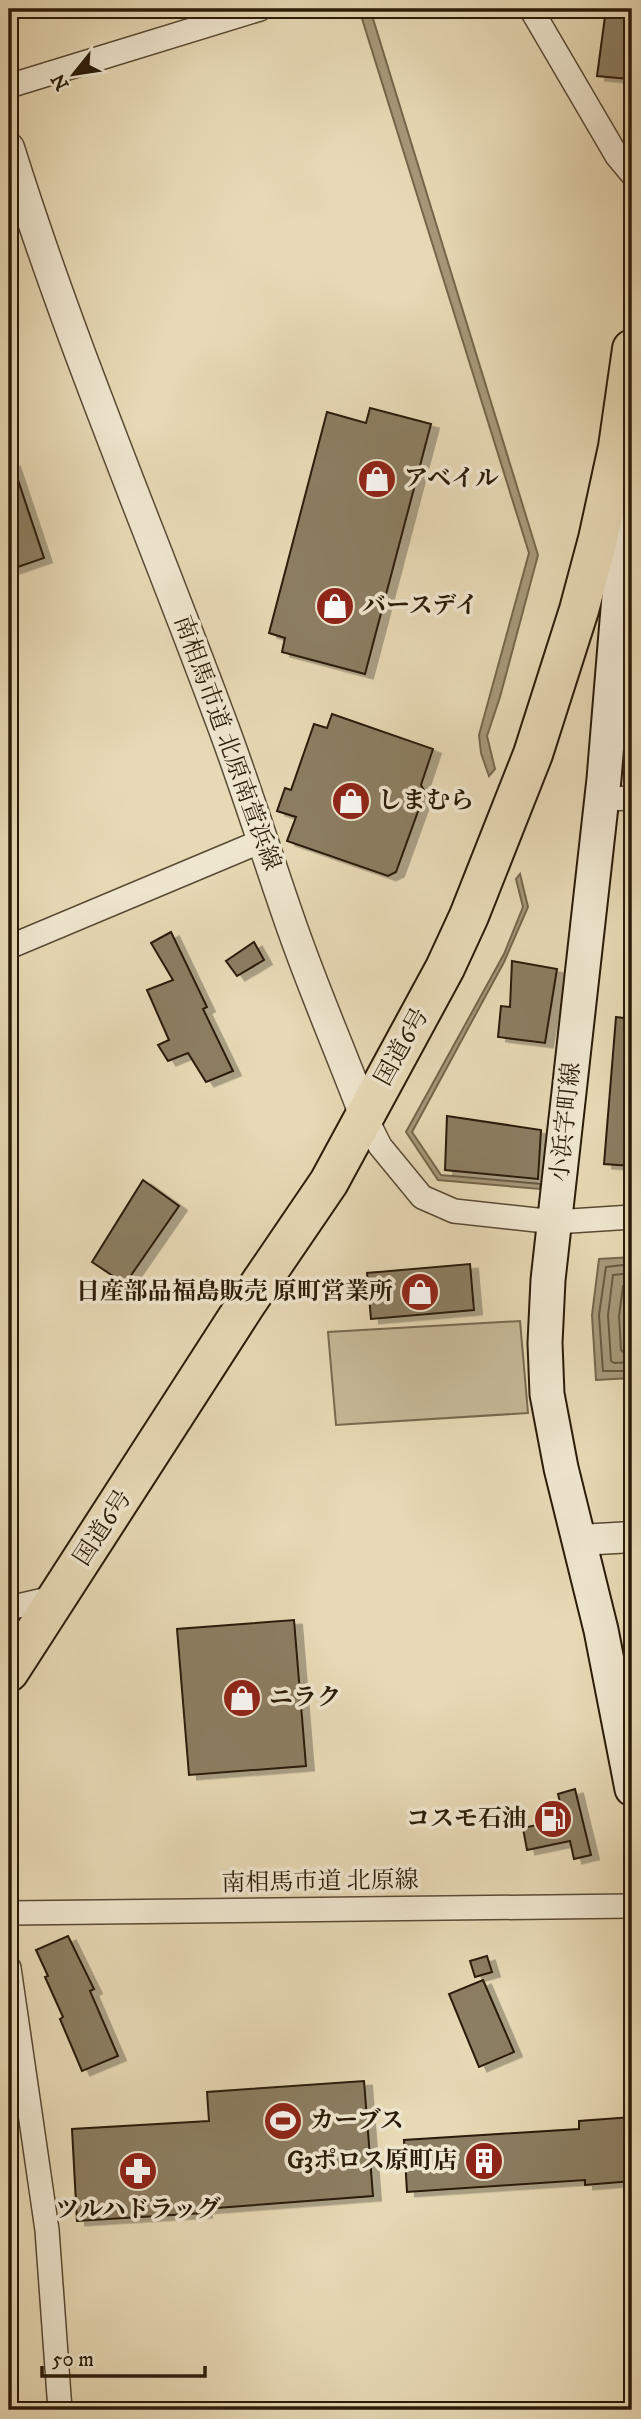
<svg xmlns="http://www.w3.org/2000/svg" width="641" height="2419" font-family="'IM FELL DW Pica','Noto Serif JP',serif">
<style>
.green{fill:#c7b998;stroke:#786a50;stroke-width:2}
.water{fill:#a7987a;stroke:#75664c;stroke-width:2}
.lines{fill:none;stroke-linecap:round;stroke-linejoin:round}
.shore{stroke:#685a41;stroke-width:2}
.building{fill:#8c7e62;stroke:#2a1b08;stroke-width:2;filter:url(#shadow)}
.minor-casing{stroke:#594a33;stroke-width:26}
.tertiary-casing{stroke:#594a33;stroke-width:33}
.secondary-casing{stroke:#2a1b08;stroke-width:37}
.trunk-casing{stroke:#2a1b08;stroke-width:42}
.minor{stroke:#efe6cf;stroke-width:23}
.tertiary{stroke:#efe6cf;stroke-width:30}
.secondary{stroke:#efe6cf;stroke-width:33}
.trunk{stroke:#e7d9b5;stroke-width:38}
.labels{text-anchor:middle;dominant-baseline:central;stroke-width:7;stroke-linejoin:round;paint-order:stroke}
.poi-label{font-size:24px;font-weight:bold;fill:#2a1b08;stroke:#efe6cf;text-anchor:start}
.street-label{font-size:24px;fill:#2a1b08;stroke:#efe6cf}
</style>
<defs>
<filter id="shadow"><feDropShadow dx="8" dy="4.5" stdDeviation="0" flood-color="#0004"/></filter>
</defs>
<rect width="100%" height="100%" fill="#e7d9b5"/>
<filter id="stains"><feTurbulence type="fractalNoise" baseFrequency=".00286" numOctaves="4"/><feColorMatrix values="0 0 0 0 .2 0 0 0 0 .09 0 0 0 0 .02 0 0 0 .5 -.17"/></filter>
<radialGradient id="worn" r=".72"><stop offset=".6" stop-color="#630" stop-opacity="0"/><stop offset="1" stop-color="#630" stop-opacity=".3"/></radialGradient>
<!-- green -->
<polygon class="green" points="520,1321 528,1413 336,1425 328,1332"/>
<!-- water -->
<g class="water">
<polygon points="359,9 370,9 538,555 500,697 487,736 495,769 489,776 481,753 479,735 529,553"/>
<polygon points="520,874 528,907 504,962 412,1132 441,1175 540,1184 540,1189 438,1180 406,1132 504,954 523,907 516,879"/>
<polygon points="632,1257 632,1378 596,1380 592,1315 599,1259"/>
</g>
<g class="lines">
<!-- shore -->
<g class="shore">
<polyline points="632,1264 606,1267 599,1315 603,1371 632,1371"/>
<polyline points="632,1273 613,1275 608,1315 611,1361 614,1363 632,1362"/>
<polyline points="632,1283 623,1286 619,1316 621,1350 623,1352 632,1352"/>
</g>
</g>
<!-- building -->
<g class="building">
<polygon points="606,9 632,9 632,57 629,79 597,76"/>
<polygon points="370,408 431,424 365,674 282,652 285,638 269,633 327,412 366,423"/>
<polygon points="12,462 44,558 9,570 9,463"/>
<polygon points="332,714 433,749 421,785 425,792 396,872 388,876 287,841 296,817 277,811 285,788 291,790 314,724 327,728"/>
<polygon points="171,932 207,1007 203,1009 233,1071 206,1082 188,1053 168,1061 158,1045 169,1040 147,990 173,980 151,943"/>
<polygon points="254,942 264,960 237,976 226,961"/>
<polygon points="512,961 557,969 545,1043 498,1037 501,1006 510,1007"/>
<polygon points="616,1017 632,1019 632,1166 604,1164"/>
<polygon points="447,1116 541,1130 538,1179 445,1170"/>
<polygon points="143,1180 179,1206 125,1284 92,1262"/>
<polygon points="470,1264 474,1310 371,1319 367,1273"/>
<polygon points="294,1620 306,1766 189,1775 177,1629"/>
<polygon points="575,1789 591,1855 574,1859 570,1841 527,1850 523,1828 564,1819 558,1794"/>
<polygon points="68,1936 94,1989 90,1991 118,2056 82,2071 60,2019 63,2017 45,1977 48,1976 36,1950"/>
<polygon points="487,1956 492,1972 475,1977 470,1961"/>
<polygon points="483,1980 514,2052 479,2067 449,1994"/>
<polygon points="364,2081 373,2196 204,2209 204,2213 77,2221 72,2129 209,2121 207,2092"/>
<polygon points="632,2117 632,2181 585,2185 585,2180 407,2192 404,2140 579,2129 579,2121"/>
</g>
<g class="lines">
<defs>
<g id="minor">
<polyline points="531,9 617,156 632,174"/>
<polyline points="9,86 260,9"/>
<polyline points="602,799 632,798"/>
<polyline points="9,947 264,840"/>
<polyline points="365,1116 380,1146 422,1197 454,1211 555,1222 632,1217"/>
<polyline points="9,1608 57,1597"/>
<polyline points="9,1913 632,1906"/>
<polyline points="9,1968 47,2230 60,2410"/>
</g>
<g id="tertiary">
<path d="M9,148C69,340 148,525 218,713C246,786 268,860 294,933C316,995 342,1055 365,1116"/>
<polyline points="580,1540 632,1537"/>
</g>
<polyline id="secondary" points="619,481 622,560 604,779 548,1280 545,1343 547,1394 561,1468 601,1630 632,1789"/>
<polyline id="trunk" points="9,1672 246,1304 329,1182 445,968 469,916 533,754 579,610 598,539 618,447 632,349"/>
</defs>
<!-- minor casing -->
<use href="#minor" class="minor-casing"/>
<!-- tertiary casing -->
<use href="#tertiary" class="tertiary-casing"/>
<!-- secondary casing -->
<use href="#secondary" class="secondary-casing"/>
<!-- trunk casing -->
<use href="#trunk" class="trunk-casing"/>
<!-- minor -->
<use href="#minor" class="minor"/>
<!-- tertiary -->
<use href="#tertiary" class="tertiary"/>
<!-- secondary -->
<use href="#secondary" class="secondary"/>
<!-- trunk -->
<use href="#trunk" class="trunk"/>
</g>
<!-- icons -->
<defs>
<symbol id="shop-disc" viewBox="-11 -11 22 22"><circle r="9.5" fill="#8f2418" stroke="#efe6cf"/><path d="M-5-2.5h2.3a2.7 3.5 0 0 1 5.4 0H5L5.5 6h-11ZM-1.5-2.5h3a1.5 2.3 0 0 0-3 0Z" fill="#fff"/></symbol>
<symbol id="fuel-disc" viewBox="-11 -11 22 22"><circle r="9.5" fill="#8f2418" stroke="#efe6cf"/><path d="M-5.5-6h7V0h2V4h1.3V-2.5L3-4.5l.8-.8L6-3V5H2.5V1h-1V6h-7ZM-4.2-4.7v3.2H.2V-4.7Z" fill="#fff"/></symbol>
<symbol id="stadium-disc" viewBox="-11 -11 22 22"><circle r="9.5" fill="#8f2418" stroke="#efe6cf"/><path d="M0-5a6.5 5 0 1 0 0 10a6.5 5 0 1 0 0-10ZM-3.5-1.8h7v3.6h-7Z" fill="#fff"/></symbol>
<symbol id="building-disc" viewBox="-11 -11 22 22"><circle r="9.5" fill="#8f2418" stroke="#efe6cf"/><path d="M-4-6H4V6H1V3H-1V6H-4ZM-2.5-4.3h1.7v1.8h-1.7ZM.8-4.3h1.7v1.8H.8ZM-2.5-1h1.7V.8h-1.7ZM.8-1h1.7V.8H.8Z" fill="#fff"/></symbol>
<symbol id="pharmacy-disc" viewBox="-11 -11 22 22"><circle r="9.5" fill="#8f2418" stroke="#efe6cf"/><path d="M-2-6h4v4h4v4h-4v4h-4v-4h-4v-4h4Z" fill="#fff"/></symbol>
</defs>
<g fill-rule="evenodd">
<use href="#shop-disc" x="355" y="457" width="44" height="44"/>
<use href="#shop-disc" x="313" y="584" width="44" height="44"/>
<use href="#shop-disc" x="329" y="779" width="44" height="44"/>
<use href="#shop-disc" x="398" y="1270" width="44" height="44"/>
<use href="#shop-disc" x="220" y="1676" width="44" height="44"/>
<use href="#fuel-disc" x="531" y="1797" width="44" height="44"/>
<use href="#stadium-disc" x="261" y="2099" width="44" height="44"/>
<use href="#building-disc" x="462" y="2139" width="44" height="44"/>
<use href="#pharmacy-disc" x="116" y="2149" width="44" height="44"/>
</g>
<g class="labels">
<!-- poi labels -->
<g class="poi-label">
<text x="404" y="479">アベイル</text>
<text x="362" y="606">バースデイ</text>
<text x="378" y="801">しまむら</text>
<text x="393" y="1292" text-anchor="end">日産部品福島販売 原町営業所</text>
<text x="269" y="1698">ニラク</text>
<text x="526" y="1819" text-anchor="end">コスモ石油</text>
<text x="310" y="2121">カーブス</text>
<text x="457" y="2161" text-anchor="end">G3ポロス原町店</text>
<text x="138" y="2210" text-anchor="middle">ツルハドラッグ</text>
</g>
<!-- street labels -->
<g class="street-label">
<text transform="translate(227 743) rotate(70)">南相馬市道 北原南萱浜線</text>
<text transform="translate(402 1047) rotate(-61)">国道6号</text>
<text transform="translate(566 1122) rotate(-84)">小浜字町線</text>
<text transform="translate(103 1528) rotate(-57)">国道6号</text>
<text transform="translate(320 1882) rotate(-1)">南相馬市道 北原線</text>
</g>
</g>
<!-- margin -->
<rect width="641" height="2419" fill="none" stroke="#e7d9b5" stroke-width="35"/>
<rect x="10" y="10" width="620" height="2398" fill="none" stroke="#2a1b08" stroke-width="3.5"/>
<rect x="18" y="18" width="606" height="2384" fill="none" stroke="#2a1b08" stroke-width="2"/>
<!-- north arrow -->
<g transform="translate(74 74) rotate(240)" stroke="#efe6cf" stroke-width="5" paint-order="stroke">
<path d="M0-5L12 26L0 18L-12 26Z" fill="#2a1b08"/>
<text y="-10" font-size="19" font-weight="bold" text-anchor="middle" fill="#2a1b08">N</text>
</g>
<!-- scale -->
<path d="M42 2366v10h163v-10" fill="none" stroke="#2a1b08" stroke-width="3.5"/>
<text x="52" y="2366" font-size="21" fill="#2a1b08" stroke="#efe6cf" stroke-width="5" paint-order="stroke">50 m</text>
<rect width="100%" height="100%" filter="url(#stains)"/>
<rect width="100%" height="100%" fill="url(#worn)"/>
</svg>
